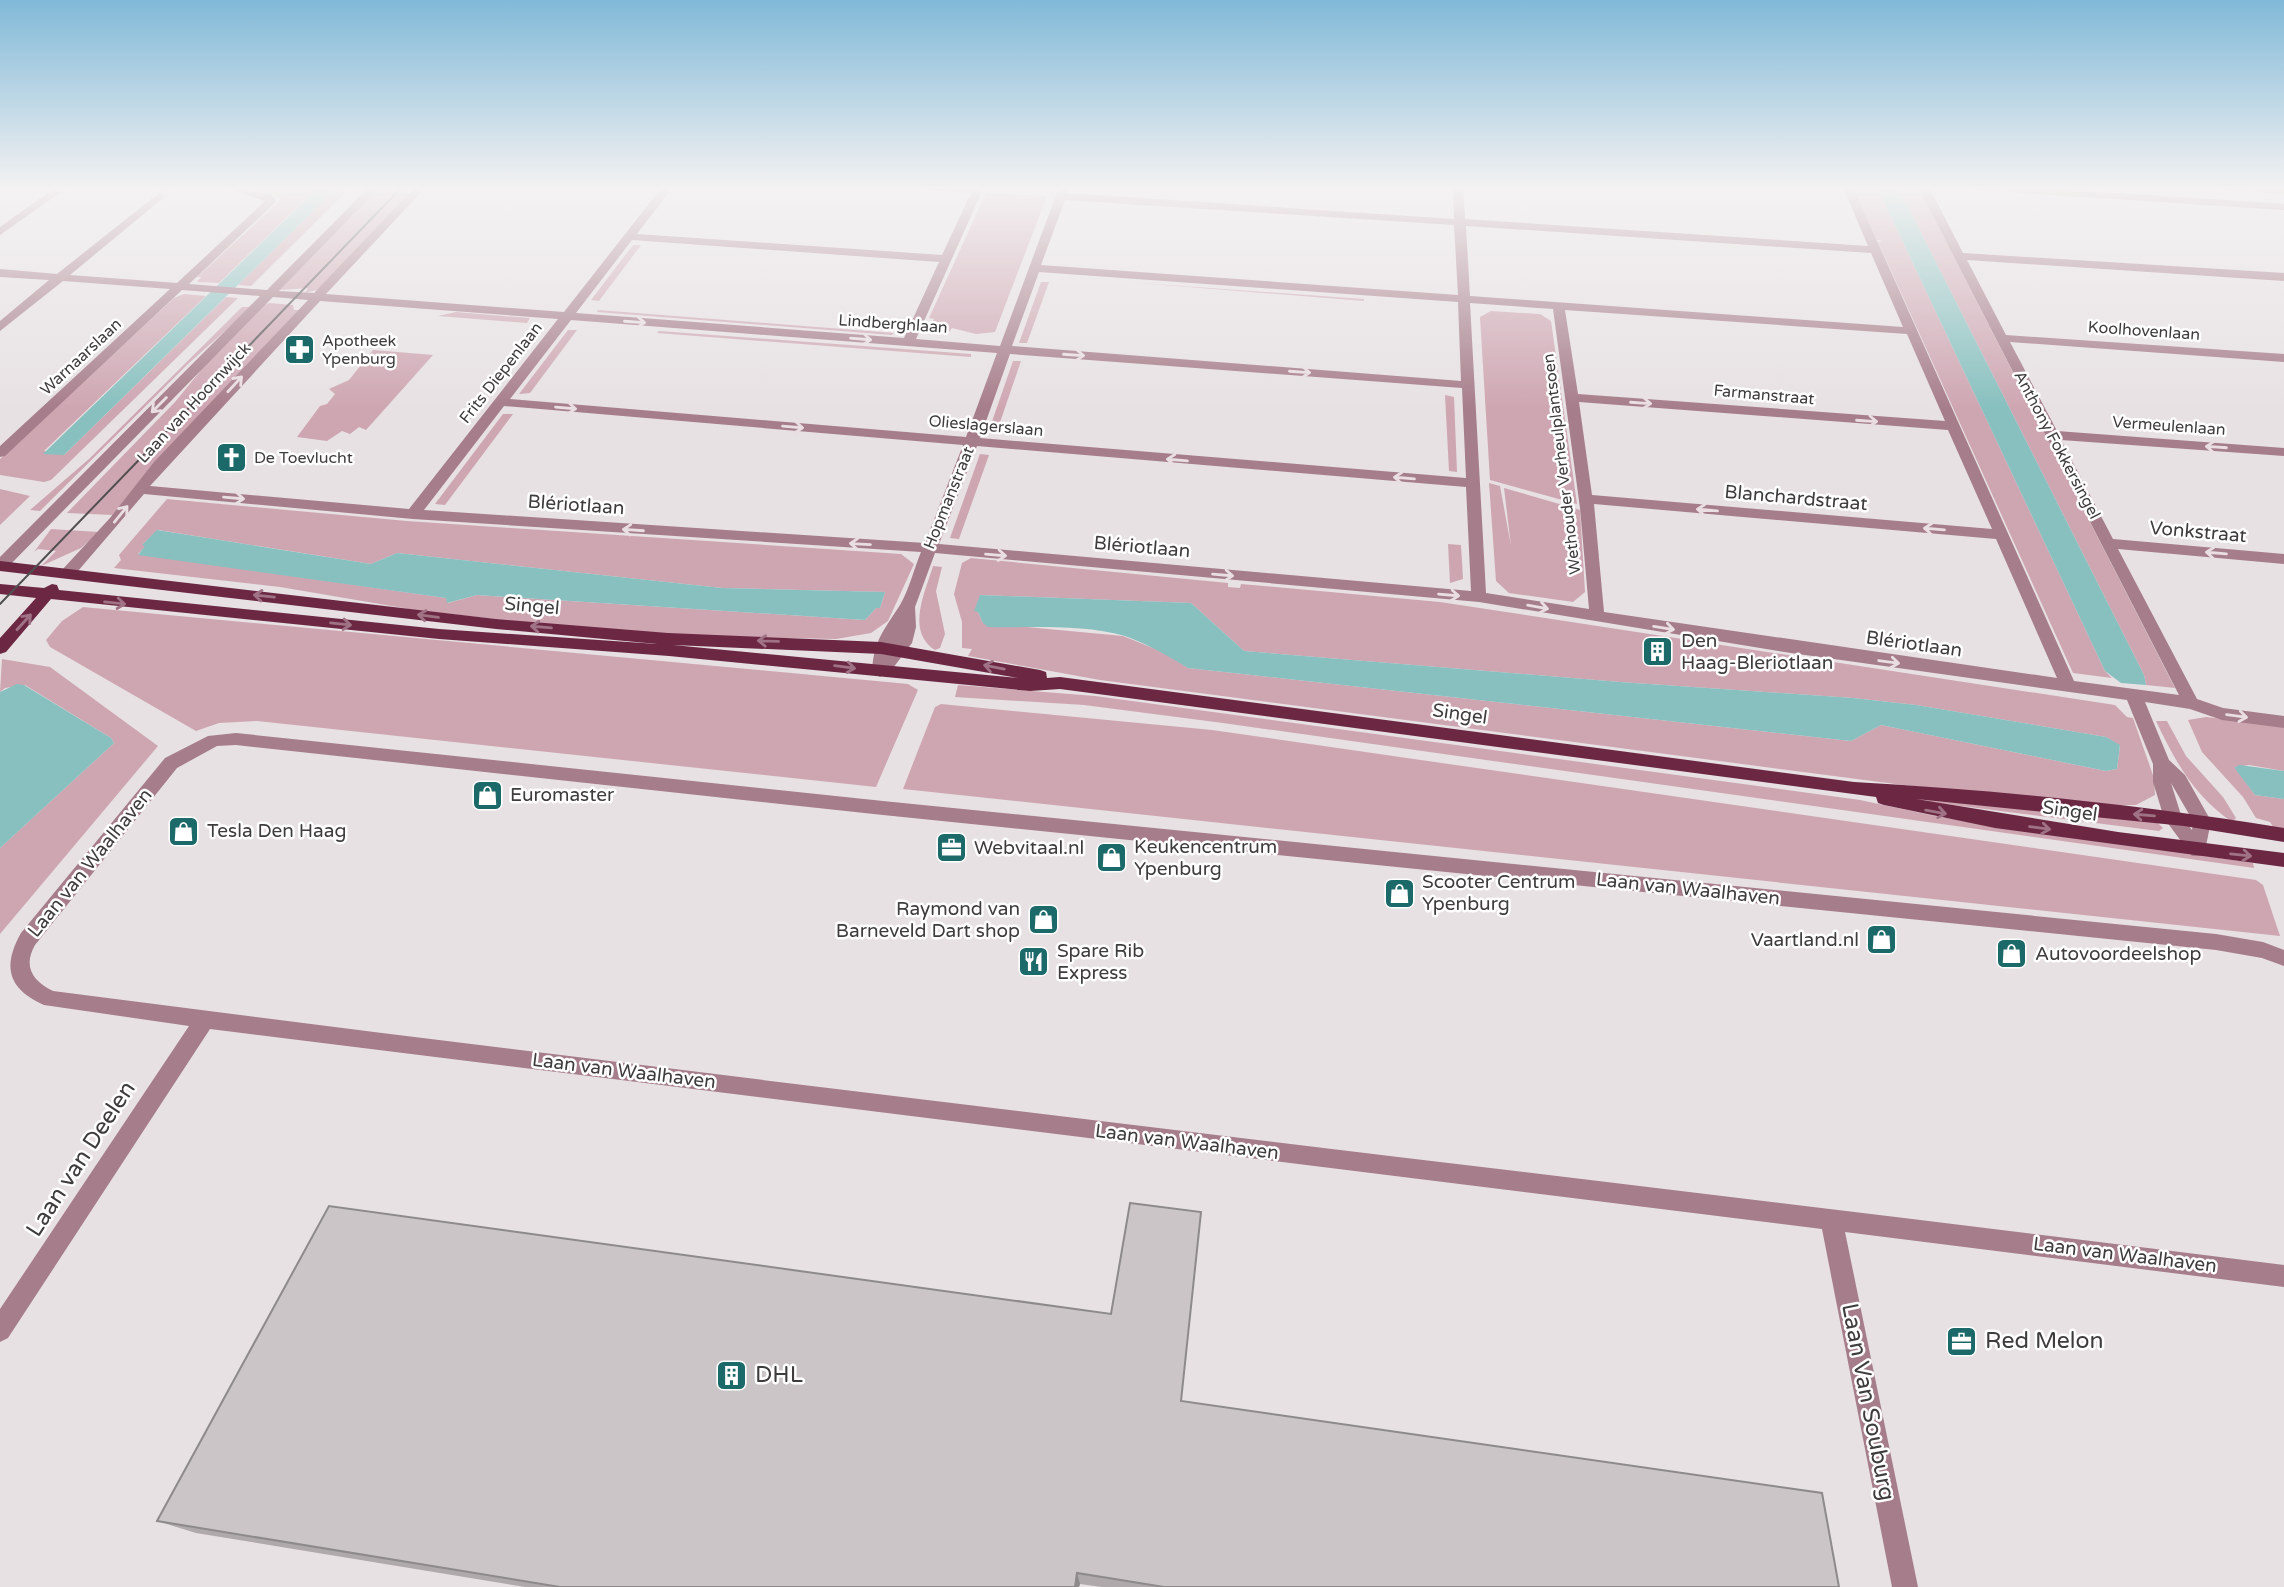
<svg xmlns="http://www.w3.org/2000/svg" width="2284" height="1587" font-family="'Varela Round',sans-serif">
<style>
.green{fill:#cea6b2;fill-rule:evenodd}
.water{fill:#87c0bf}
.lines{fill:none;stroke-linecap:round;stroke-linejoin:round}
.minor-tunnel{stroke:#c5c0c2;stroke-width:12;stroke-dasharray:12 6;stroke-linecap:butt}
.minor{fill:#a67d8a;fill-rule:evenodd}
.major{fill:#6c2843;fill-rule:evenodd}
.tram{stroke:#514f4f;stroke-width:2}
.wall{fill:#afa9ab}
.shaded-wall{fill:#8e8a8b}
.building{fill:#cbc5c7;stroke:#8e8a8b;stroke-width:2}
.oneway{stroke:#e9dee2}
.oneway2{stroke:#9f7385}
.labels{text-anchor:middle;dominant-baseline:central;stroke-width:5;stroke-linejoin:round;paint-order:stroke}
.far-street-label{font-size:16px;fill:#3e3c3c;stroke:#fff}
.far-poi-label{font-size:16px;fill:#3e3c3c;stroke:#fff;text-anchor:start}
.street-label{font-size:19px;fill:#3e3c3c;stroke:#fff}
.poi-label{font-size:19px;fill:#3e3c3c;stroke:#fff;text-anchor:start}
.near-street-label{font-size:23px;fill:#3e3c3c;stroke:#fff}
.near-poi-label{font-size:23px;fill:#3e3c3c;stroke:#fff;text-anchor:start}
</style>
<rect width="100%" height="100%" fill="#e7e1e3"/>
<!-- green -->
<g class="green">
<polygon points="245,187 299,187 312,193 219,283 197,282 201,277 197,277 281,200 276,195"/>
<polygon points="338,187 351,187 251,286 238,285"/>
<polygon points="380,187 406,190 409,194 320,289 305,293 308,288 280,290"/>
<polygon points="1853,187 1877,187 2105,671 2112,678 2073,673 1878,242 1883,241 1877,240"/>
<polygon points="1898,187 1918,187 2175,688 2146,685 2144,675"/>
<polygon points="986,193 1047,196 995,332 976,334 952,328 949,332 929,329 934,319 929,318"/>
<polygon points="633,245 641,245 599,301 591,300"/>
<polygon points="1041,282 1049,282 1027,343 1019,343"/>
<polygon points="1126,282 1364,299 1364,301"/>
<polygon points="184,294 206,296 44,451 64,455 226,297 238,298 51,480 44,482 0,475 0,459 174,298"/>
<polygon points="269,303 293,305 294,310 301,310 113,515 67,513 175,402 220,347 259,308"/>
<polygon points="242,307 252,307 189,363 40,511 30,510 89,459"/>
<polygon points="598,310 894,333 892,335 597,312"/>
<polygon points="1491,311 1540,314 1551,321 1577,504 1490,480 1480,317"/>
<polygon points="456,312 530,318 527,323 438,316"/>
<polygon points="568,330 577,330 530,393 519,394"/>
<polygon points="659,331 971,354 971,357 657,333"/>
<polygon points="373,350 433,355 366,430 359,427 350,434 342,431 327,441 297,437 320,406 327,404 335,394 329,389 349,380"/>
<polygon points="1013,361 1021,361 996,434 988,433"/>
<polygon points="1445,395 1454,397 1457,472 1449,471"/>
<polygon points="503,414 513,414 445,505 435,504"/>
<polygon points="980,454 989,455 959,539 950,538"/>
<polygon points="1489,483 1500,486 1511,546 1504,488 1580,510 1585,592 1573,602 1509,593 1496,581"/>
<polygon points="0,489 30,496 0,525"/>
<path d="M167,499L407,521L901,554L914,564L888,621L871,633L836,639L690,636L566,627L415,610L280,587L114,568L121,560L119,555ZM158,530L371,564L397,553L722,588L885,592L880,608H876L865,620L477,595L448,603L446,598L138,554L146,546L143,544Z"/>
<polygon points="51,529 99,532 81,548 41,566 56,551 38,549 34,552"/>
<polygon points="1448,544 1461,545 1463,579 1450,583"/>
<path d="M971,558L1228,583V587L1240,588L1241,584L1440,602L2115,705L2127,717L2133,718L2154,778L2155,795L2136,805H2115L1903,785L1100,680L968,656L972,649L962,648V622L954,594L962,563ZM980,595L1191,603L1244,651L1620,682L1853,698L1916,705L2106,737L2120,746L2117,769L2106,771L1881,725L1851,741L1188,668L1163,652L1123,636L983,623L978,612Z"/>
<path d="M933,566L942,567L936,591L945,634L940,648L935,650C906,631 925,593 933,566Z"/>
<polygon points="83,607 908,684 918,690 876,787 257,721 219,723 196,731 50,647 46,640 62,621"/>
<polygon points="2,659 50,667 158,746 0,934 0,848 114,743 111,738 25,685 5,688 0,692"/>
<polygon points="958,685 1095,696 1860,800 1940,817 2253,863 2254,868 1223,723 1084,705 955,697"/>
<polygon points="941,704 1212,730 2256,880 2263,885 2280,936 903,789 935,707"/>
<polygon points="2206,717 2284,726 2284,771 2249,765 2235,767 2255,795 2284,799 2284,831 2275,830 2270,822 2256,818 2243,797 2202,752 2188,720"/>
<path d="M2156,721H2167L2186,756L2223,797L2236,818L2232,822C2194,796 2175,761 2156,721Z"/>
<polygon points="1913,797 2157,822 2163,828 2159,831 1914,800"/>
</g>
<!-- water -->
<g class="water">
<polygon points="299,187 338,187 64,455 43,454 311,195 311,191"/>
<polygon points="1877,187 1898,187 2144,675 2146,685 2121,683 2105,671"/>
<polygon points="157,530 371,564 397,553 722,588 885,592 880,608 876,608 865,620 477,595 447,603 446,598 138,555 145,546 142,545"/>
<path d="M980,595L1191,603L1244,651L1620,682L1853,698L1916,705L2106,737L2120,745L2117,769L2106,771L1881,725L1851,741L1188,668C1168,656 1148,644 1125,636C1083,624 1032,628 988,627L983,623L978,612L974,611Z"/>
<polygon points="17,684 24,685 111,738 114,743 0,848 0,692"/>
<polygon points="2240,765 2284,771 2284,799 2255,795 2236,770 2235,767"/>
</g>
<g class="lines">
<!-- minor-tunnel -->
<polyline class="minor-tunnel" points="159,196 170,187"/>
<!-- minor -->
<g class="minor">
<polygon points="56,187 68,187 0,235 0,227"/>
<path d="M223,187H242L272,195L276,202L189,284L267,290L369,187H380L279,291L314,293L415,187H426L326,294L564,312L662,187H673L637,234L942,255L971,193L928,190L923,187H984L916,339L1000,346L1059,187H1069L1067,193L1454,219L1453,187H1463L1465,219L1868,246L1843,187H1853L2074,681L2179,695L1918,187H1929L1963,253L2284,273V281L1967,260L2006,335L2284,354V362L2010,342L2057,431L2284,448V456L2061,440L2113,539L2284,554V564L2118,549L2197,699L2223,708L2284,716V728L2222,720L2190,709L2145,702L2169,760L2185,775L2211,821L2204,856H2192L2164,818L2153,782V764L2127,700L1791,653L1479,602L935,553L915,607L916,627L912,643L893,668L880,677L872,671C874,640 884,630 900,605C909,590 914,569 921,552L413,519L144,494L72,578H62L59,574L62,570L110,518L154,462L308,300L273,297L5,570L0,571V557L260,296L182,290L5,456L0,457V446L170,289L63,281L0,331V321L49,280L0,277V269L57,274L159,193L163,194V198L70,275L177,283L265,201ZM1065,200L1454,225L1458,295L1041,265ZM1466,226L1871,253L1903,327L1470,296ZM632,240L939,262L904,338L576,313ZM1039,272L1458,302L1461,381L1012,346ZM320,301L558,319L409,509L150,486ZM1470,303L1553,309L1580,508L1589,609L1486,593ZM1565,310L1907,334L1945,421L1578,394ZM571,320L997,353L966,437L510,399ZM1010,354L1462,388L1466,478L980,438ZM1579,402L1948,430L1992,529L1592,495ZM504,406L963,445L925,543L424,510ZM977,446L1466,487L1471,591L939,544ZM1594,504L1996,539L2057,678L1604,612ZM2171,783L2193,821L2192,830L2181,815Z"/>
<polygon points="1970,187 2029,187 2284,204 2284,210 1975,190"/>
<polygon points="2219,187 2284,188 2284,194 2224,190"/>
<path d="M236,733L883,801L2216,934L2263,942L2284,950V966L2262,958L2216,950L883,815L236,745L217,746L177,768L35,945C23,966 32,981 53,991C795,1087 1541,1172 2284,1265V1287L1845,1232L1918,1587H1892L1822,1229L210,1029L8,1338L0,1342V1309L189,1026L44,1005C8,989 2,967 21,933L165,758L208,736Z"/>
</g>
<!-- major -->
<path class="major" d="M0,561L496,619L668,633L881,642L1040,670L1046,672L1047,678L1060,677L1854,782C1998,790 2142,805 2284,828V842L2184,826L1916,799L2118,832L2284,853V867L1995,828L1884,805L1878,803L1876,797L1060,689L1030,691L669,656L439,639L51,599L6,652L0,654V638L36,598L0,594V584L44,588L52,584L57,585L59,590L439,629L657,644L496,629L0,571ZM673,645L881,654L1018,678Z"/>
<!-- tram -->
<polyline class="tram" points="0,604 402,187"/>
</g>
<!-- wall -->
<polygon class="wall" points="1181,1401 1839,1587 1102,1587 1080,1584 1079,1587 525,1587 196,1533 157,1521"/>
<!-- shaded-wall -->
<polygon class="shaded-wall" points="1077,1573 1080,1584 1079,1587 1075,1587"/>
<!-- building -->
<polygon class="building" points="1130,1203 1201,1212 1181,1401 1822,1493 1839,1587 1164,1587 1077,1573 1075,1587 560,1587 157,1521 329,1206 1111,1314"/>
<!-- one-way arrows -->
<defs><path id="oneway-shaft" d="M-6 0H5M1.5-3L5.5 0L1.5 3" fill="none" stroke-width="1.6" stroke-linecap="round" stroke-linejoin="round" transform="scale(1.75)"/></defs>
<g class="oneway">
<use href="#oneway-shaft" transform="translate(635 322) rotate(4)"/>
<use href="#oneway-shaft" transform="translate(861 339) rotate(5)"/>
<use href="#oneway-shaft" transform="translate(1074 355) rotate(4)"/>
<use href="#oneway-shaft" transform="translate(1300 372) rotate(4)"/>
<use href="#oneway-shaft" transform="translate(235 384) rotate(-47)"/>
<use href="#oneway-shaft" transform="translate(1641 403) rotate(4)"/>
<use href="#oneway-shaft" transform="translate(159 405) rotate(135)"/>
<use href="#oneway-shaft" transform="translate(566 408) rotate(5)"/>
<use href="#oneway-shaft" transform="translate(1867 421) rotate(4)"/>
<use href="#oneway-shaft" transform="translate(793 427) rotate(5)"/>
<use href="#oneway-shaft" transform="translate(2216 447) rotate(-176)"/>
<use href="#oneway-shaft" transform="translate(1177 460) rotate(-175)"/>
<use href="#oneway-shaft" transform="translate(1404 478) rotate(-175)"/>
<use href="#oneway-shaft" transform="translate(234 498) rotate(5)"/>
<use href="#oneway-shaft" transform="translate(1707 510) rotate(-175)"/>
<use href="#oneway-shaft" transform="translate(121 514) rotate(-51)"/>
<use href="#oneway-shaft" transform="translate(1934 529) rotate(-175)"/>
<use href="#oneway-shaft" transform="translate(633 530) rotate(-176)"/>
<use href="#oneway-shaft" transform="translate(860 544) rotate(-177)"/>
<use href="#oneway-shaft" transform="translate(2216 553) rotate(-175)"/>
<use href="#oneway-shaft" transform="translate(996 555) rotate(5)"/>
<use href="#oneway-shaft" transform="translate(1223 575) rotate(5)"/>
<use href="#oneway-shaft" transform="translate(1449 595) rotate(5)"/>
<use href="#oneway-shaft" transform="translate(1538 607) rotate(10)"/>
<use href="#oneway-shaft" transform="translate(1664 628) rotate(9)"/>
<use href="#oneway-shaft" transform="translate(1889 662) rotate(8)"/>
<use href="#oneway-shaft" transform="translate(2237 716) rotate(7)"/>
</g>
<g class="oneway2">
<use href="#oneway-shaft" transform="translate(264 596) rotate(-174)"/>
<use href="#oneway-shaft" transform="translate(115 603) rotate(6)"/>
<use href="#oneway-shaft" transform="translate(428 616) rotate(-172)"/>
<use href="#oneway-shaft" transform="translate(24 622) rotate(-48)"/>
<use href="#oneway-shaft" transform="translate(341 624) rotate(6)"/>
<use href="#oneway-shaft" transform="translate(541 627) rotate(-175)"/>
<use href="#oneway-shaft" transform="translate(768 641) rotate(-178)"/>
<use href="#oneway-shaft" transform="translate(845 667) rotate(7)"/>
<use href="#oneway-shaft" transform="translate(994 667) rotate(-169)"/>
<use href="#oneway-shaft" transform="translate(1936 812) rotate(10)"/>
<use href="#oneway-shaft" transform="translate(2144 815) rotate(-175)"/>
<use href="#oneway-shaft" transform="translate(2040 828) rotate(8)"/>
<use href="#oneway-shaft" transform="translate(2241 855) rotate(6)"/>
</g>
<!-- sky -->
<linearGradient id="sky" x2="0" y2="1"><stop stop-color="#81b9d8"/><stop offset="0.46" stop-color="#f4f2f2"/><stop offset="1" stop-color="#f4f2f2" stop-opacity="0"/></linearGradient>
<rect width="2284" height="409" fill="url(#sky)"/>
<!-- icons -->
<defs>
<symbol id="pharmacy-square" viewBox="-11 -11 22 22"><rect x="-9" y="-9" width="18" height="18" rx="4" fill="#1c6969" stroke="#fff"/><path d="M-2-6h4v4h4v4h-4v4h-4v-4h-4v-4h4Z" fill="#fff"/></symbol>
<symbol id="church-square" viewBox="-11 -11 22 22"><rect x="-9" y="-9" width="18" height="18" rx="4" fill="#1c6969" stroke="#fff"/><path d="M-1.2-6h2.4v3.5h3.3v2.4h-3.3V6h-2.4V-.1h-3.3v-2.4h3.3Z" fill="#fff"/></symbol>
<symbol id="building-square" viewBox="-11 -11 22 22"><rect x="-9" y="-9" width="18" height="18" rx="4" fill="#1c6969" stroke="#fff"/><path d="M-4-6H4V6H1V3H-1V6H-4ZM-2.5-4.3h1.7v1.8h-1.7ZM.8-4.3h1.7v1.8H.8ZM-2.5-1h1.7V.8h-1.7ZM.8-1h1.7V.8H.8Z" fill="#fff"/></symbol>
<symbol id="shop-square" viewBox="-11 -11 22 22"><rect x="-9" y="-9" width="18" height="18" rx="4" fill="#1c6969" stroke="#fff"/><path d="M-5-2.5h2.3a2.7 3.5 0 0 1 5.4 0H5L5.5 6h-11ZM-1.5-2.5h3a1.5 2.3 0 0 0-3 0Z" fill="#fff"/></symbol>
<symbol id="office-square" viewBox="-11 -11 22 22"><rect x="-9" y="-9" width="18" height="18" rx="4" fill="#1c6969" stroke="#fff"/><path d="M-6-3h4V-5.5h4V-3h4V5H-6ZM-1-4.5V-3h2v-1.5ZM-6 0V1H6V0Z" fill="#fff"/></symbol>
<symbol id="restaurant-square" viewBox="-11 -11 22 22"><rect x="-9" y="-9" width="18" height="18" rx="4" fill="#1c6969" stroke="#fff"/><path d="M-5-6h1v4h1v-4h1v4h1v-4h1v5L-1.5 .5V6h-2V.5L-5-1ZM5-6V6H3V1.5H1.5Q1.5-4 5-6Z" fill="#fff"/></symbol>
</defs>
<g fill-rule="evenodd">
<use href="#pharmacy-square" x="282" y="332" width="35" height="35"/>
<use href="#church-square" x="214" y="440" width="35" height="35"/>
<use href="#building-square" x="1640" y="634" width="35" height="35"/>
<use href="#shop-square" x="470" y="778" width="35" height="35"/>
<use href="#shop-square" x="166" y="814" width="35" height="35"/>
<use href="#office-square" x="934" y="830" width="35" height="35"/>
<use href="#shop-square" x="1094" y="840" width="35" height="35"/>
<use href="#shop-square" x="1382" y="876" width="35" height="35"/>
<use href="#shop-square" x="1026" y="902" width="35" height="35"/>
<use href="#shop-square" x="1864" y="922" width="35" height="35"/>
<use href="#shop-square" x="1994" y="936" width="35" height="35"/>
<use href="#restaurant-square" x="1016" y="944" width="35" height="35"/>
<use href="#office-square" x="1944" y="1324" width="35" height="35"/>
<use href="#building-square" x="714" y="1358" width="35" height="35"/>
</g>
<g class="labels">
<!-- far-street labels -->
<g class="far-street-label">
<text transform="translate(893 324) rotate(4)">Lindberghlaan</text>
<text transform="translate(2144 331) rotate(4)">Koolhovenlaan</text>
<text transform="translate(81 357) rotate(-43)">Warnaarslaan</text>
<text transform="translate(501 373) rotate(-52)">Frits Diepenlaan</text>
<text transform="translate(1764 395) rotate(5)">Farmanstraat</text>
<text transform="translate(194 403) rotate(-47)">Laan van Hoornwijck</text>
<text transform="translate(986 426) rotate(5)">Olieslagerslaan</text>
<text transform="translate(2169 426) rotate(4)">Vermeulenlaan</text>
<text transform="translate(2057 445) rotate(62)">Anthony Fokkersingel</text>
<text transform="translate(1562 464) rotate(-97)">Wethouder Verheulplantsoen</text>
<text transform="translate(949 498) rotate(-68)">Hopmanstraat</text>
</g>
<!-- far-poi labels -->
<g class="far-poi-label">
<text x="322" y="341">Apotheek<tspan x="322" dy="18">Ypenburg</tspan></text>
<text x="254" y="458">De Toevlucht</text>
</g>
<!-- street labels -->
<g class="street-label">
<text transform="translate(1796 498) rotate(5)">Blanchardstraat</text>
<text transform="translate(576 505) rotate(4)">Blériotlaan</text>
<text transform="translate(2198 532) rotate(5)">Vonkstraat</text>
<text transform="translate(1142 547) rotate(5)">Blériotlaan</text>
<text transform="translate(532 606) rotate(5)">Singel</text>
<text transform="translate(1914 644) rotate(8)">Blériotlaan</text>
<text transform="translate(1460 714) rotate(8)">Singel</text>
<text transform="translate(2070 811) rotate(8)">Singel</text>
<text transform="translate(90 863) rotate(-51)">Laan van Waalhaven</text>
<text transform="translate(1688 889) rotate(6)">Laan van Waalhaven</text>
<text transform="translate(624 1071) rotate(7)">Laan van Waalhaven</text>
<text transform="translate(1187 1142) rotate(7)">Laan van Waalhaven</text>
<text transform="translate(2125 1255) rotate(7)">Laan van Waalhaven</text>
</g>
<!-- poi labels -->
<g class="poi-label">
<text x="1681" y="641">Den<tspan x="1681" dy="22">Haag-Bleriotlaan</tspan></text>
<text x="510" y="795">Euromaster</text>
<text x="207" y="831">Tesla Den Haag</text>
<text x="1134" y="847">Keukencentrum<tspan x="1134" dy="22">Ypenburg</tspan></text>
<text x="974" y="848">Webvitaal.nl</text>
<text x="1422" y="882">Scooter Centrum<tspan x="1422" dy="22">Ypenburg</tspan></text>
<text x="1020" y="909" text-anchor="end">Raymond van<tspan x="1020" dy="22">Barneveld Dart shop</tspan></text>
<text x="1859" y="940" text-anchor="end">Vaartland.nl</text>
<text x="1057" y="951">Spare Rib<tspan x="1057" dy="22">Express</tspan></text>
<text x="2035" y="954">Autovoordeelshop</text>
</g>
<!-- near-street labels -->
<g class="near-street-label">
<text transform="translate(81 1159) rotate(-57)">Laan van Deelen</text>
<text transform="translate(1868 1402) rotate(79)">Laan Van Souburg</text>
</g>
<!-- near-poi labels -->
<g class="near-poi-label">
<text x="1985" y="1341">Red Melon</text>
<text x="755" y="1375">DHL</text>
</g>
</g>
</svg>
